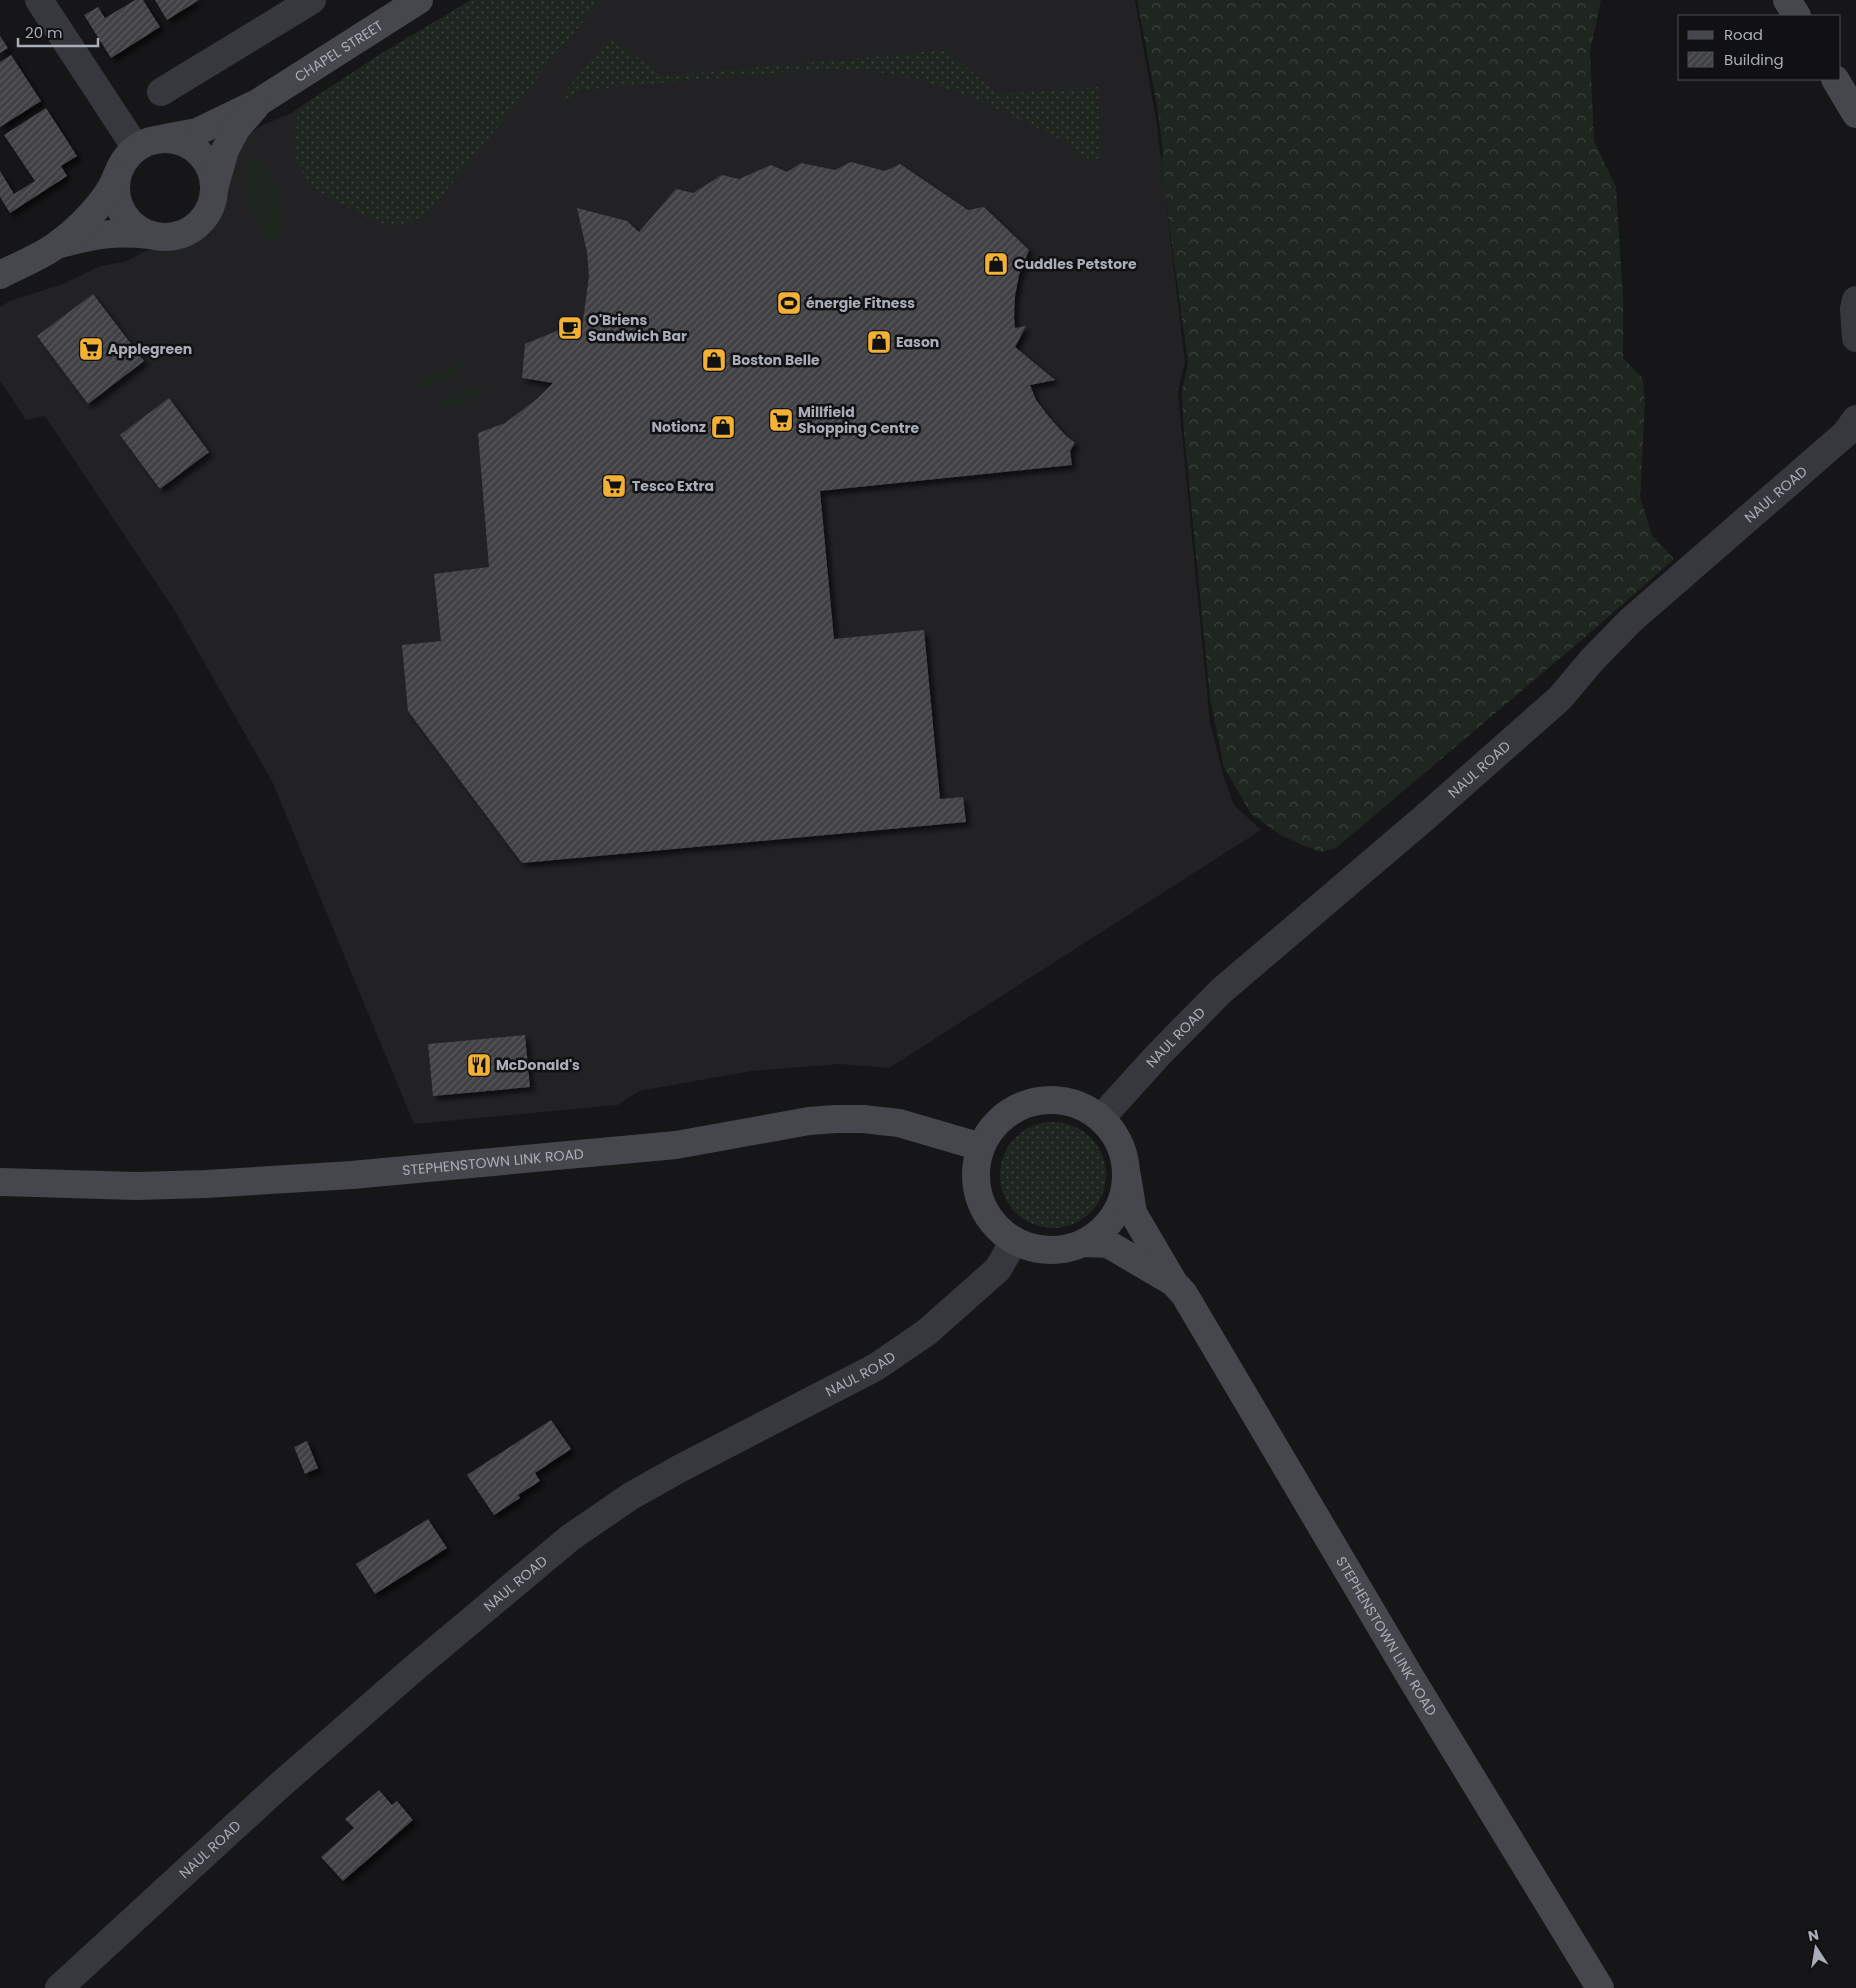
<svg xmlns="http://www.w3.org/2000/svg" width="1856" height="1988" font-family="Poppins,sans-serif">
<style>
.built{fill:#222225}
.grass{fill:url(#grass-dots)}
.forest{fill:url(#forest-crowns)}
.garden{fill:#1e261f}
.building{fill:url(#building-hatch);filter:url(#shadow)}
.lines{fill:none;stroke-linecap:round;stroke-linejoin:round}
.street{stroke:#37383d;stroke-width:28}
.secondary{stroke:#45474d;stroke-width:28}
.labels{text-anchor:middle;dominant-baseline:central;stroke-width:5;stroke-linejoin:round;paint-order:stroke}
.street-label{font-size:14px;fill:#a8adb8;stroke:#111113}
.poi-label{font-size:14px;font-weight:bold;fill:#a8adb8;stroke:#111113;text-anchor:start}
</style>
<defs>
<pattern id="grass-dots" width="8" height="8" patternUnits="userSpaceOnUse" patternTransform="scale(1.25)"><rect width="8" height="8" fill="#1e261f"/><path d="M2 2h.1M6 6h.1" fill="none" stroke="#3c433d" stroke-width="1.8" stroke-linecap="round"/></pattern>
<pattern id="forest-crowns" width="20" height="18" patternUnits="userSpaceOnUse" patternTransform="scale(1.25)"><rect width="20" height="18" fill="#1e261f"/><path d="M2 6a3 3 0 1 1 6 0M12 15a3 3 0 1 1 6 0" fill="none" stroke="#3c433d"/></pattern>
<pattern id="building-hatch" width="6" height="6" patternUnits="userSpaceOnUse" patternTransform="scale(1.25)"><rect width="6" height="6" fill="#404145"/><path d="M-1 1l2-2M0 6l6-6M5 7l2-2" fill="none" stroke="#595a5e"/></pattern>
<filter id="shadow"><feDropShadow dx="4.5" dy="4.5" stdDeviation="2.5" flood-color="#0009"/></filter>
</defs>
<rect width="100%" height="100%" fill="#161618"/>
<!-- built -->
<polygon class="built" points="477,0 1135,0 1157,126 1185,362 1178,393 1210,723 1225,781 1234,805 1261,830 889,1068 839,1064 751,1071 639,1091 618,1105 414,1124 272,781 175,611 45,416 26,420 0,380 0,307 10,301 63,284 100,266 124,262 157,246 191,241 204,232 222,212 230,164 238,145 259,127 291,113 345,78"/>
<!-- grass -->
<g class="grass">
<path d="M471,0H601L431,209C422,217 408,227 394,226C381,224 367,217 355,211C344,205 332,200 321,193C294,175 285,132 303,105L382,53Z"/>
<polygon points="610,37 663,76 946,50 998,94 1098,87 1101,154 1096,161 1091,161 1067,143 1033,126 975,98 916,79 890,74 865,70 797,71 583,90 554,105"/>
<circle cx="1053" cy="1175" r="53"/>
</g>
<!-- forest -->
<polygon class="forest" points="1137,0 1601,0 1590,52 1594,141 1616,187 1623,299 1623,358 1643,379 1645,404 1640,497 1652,535 1674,559 1592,631 1336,848 1321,852 1304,846 1281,835 1251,814 1224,767 1210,699 1183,421 1182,390 1188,364 1161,164 1163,153 1158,111"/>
<!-- garden -->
<g class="garden">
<path d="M251,156C276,164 285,214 280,237L276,240L269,241C251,218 241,189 246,159Z"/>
<path d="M465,359C456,390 435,381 412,393L420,381L428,374L451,367Z"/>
<path d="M486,382C478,399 465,409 445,406L436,413C451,386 461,393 486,382Z"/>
</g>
<!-- building -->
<g class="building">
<polygon points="135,0 143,0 160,27 111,58 84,15 98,7 105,18"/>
<polygon points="155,0 199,0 167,20"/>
<polygon points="0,36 8,48 0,53"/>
<polygon points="11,55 41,101 0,127 0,62"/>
<polygon points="46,108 77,156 61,166 67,176 10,213 0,197 0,171 14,194 35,181 4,135"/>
<polygon points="851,162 885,171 900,164 968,210 984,207 1029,250 1019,275 1015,296 1014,317 1015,328 1026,326 1015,347 1055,380 1030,385 1036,400 1049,417 1065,435 1075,443 1070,451 1072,465 820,491 834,639 924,630 940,799 963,797 966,822 522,863 408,711 402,645 441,641 434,574 489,567 478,433 505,423 537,399 553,383 522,378 525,344 569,326 582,328 589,276 587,252 577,208 627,221 639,232 676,189 693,193 722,175 739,179 771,165 787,172 801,163 835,170"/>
<polygon points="93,294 144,361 88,404 37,336"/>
<polygon points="169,398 209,452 160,489 120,435"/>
<polygon points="525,1035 530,1087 433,1096 428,1044"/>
<polygon points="551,1420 571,1449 535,1473 540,1481 518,1495 520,1498 494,1515 467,1475"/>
<polygon points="307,1441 318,1468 305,1474 294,1447"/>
<polygon points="428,1519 447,1548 375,1594 356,1564"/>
<polygon points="379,1790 392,1805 397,1801 413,1820 343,1881 321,1857 354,1828 345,1819"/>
</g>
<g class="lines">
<!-- street -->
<g class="street">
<polyline points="39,0 136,148"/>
<polyline points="161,92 312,0"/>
<polyline points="1856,300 1854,309 1856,338"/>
<path id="s1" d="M1101,1118L1159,1054L1221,991L1423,819L1560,698L1592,660L1630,621L1845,434L1856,419"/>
<path id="s2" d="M59,1988L279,1786L418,1665L571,1537L631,1496L679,1469L876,1367L927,1332L998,1269L1014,1241"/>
</g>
<!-- secondary -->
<g class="secondary">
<polyline points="1787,0 1797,16"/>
<polyline points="1835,79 1856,114"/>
<path id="s3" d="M165,138L197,132L259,102L419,0"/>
<circle cx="165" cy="188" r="49"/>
<polyline points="214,189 225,150 236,129 255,107"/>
<path d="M60,244C94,235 115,231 150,235"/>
<path d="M0,275C19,265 41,257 58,244C79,229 109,199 117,175"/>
<circle cx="1051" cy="1175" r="75"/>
<path id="s4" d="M1127,1176L1133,1213L1174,1283L1184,1294L1411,1678L1600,1988"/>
<path id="s5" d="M0,1182L137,1186L206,1184L352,1175L676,1145L809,1121L836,1119H863L899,1123L981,1147"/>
<polyline points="1084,1243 1108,1244 1171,1281"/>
</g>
</g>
<!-- icons -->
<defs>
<symbol id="shop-square" viewBox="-11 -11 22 22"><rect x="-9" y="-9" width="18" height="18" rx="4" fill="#f2b134" stroke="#111113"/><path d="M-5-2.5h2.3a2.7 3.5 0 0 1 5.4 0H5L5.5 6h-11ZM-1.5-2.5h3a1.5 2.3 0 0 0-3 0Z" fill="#111"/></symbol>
<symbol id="stadium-square" viewBox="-11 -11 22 22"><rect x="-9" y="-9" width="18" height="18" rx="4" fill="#f2b134" stroke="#111113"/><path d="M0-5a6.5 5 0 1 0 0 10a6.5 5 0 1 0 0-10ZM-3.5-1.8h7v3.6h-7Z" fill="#111"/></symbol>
<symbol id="cafe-square" viewBox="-11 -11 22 22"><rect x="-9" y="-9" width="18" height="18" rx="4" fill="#f2b134" stroke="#111113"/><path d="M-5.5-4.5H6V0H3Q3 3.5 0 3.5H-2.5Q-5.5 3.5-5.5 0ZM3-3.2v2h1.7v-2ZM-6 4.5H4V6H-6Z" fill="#111"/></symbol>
<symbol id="supermarket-square" viewBox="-11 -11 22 22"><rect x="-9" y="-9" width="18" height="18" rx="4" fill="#f2b134" stroke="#111113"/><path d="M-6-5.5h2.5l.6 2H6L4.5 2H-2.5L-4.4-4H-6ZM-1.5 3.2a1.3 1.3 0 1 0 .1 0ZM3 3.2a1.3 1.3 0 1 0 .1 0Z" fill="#111"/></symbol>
<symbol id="restaurant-square" viewBox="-11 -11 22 22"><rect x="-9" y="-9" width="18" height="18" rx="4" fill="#f2b134" stroke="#111113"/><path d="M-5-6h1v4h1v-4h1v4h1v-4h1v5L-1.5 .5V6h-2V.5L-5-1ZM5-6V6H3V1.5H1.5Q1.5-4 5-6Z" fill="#111"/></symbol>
</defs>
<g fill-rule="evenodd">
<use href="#shop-square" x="982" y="250" width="28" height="28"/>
<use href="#stadium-square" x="775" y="289" width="28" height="28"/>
<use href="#cafe-square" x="556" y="314" width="28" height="28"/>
<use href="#shop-square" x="865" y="328" width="28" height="28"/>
<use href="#supermarket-square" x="77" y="335" width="28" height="28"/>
<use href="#shop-square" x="700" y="346" width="28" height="28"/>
<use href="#supermarket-square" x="767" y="406" width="28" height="28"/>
<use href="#shop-square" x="709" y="413" width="28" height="28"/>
<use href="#supermarket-square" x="600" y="472" width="28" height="28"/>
<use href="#restaurant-square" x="465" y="1051" width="28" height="28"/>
</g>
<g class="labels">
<!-- street labels -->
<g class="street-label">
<text stroke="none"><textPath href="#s3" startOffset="196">CHAPEL STREET</textPath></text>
<text stroke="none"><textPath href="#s1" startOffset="920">NAUL ROAD</textPath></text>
<text stroke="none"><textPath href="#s1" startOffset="515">NAUL ROAD</textPath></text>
<text stroke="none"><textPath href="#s1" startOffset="110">NAUL ROAD</textPath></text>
<text stroke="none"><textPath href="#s5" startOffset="494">STEPHENSTOWN LINK ROAD</textPath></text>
<text stroke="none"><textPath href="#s2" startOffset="1015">NAUL ROAD</textPath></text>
<text stroke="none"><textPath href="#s2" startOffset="610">NAUL ROAD</textPath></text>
<text stroke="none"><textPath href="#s4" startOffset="531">STEPHENSTOWN LINK ROAD</textPath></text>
<text stroke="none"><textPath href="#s2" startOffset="205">NAUL ROAD</textPath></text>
</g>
<!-- poi labels -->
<g class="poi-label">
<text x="1014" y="264">Cuddles Petstore</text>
<text x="806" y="303">énergie Fitness</text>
<text x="588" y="320">O'Briens<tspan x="588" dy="16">Sandwich Bar</tspan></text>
<text x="896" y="342">Eason</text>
<text x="108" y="349">Applegreen</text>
<text x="732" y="360">Boston Belle</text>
<text x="798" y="412">Millfield<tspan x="798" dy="16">Shopping Centre</tspan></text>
<text x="706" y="427" text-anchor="end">Notionz</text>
<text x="632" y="486">Tesco Extra</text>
<text x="496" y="1065">McDonald's</text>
</g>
</g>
<!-- legend -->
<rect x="1678" y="15" width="162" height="65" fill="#111113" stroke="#4d4f55"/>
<rect x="1688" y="31" width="25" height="8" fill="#45474d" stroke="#4d4f55"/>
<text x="1724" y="40" font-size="15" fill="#a8adb8">Road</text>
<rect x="1688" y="52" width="25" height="15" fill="url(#building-hatch)" stroke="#4d4f55"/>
<text x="1724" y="65" font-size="15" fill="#a8adb8">Building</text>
<!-- north arrow -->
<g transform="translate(1816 1948) rotate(348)" stroke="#111113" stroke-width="4" paint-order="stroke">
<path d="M0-4L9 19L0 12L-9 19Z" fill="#a8adb8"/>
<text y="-8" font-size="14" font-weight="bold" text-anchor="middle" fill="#a8adb8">N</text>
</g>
<!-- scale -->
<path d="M18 38v8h80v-8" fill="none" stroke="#a8adb8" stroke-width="2.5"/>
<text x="25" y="38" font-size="15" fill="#a8adb8" stroke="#111113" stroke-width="4" paint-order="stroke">20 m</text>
</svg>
